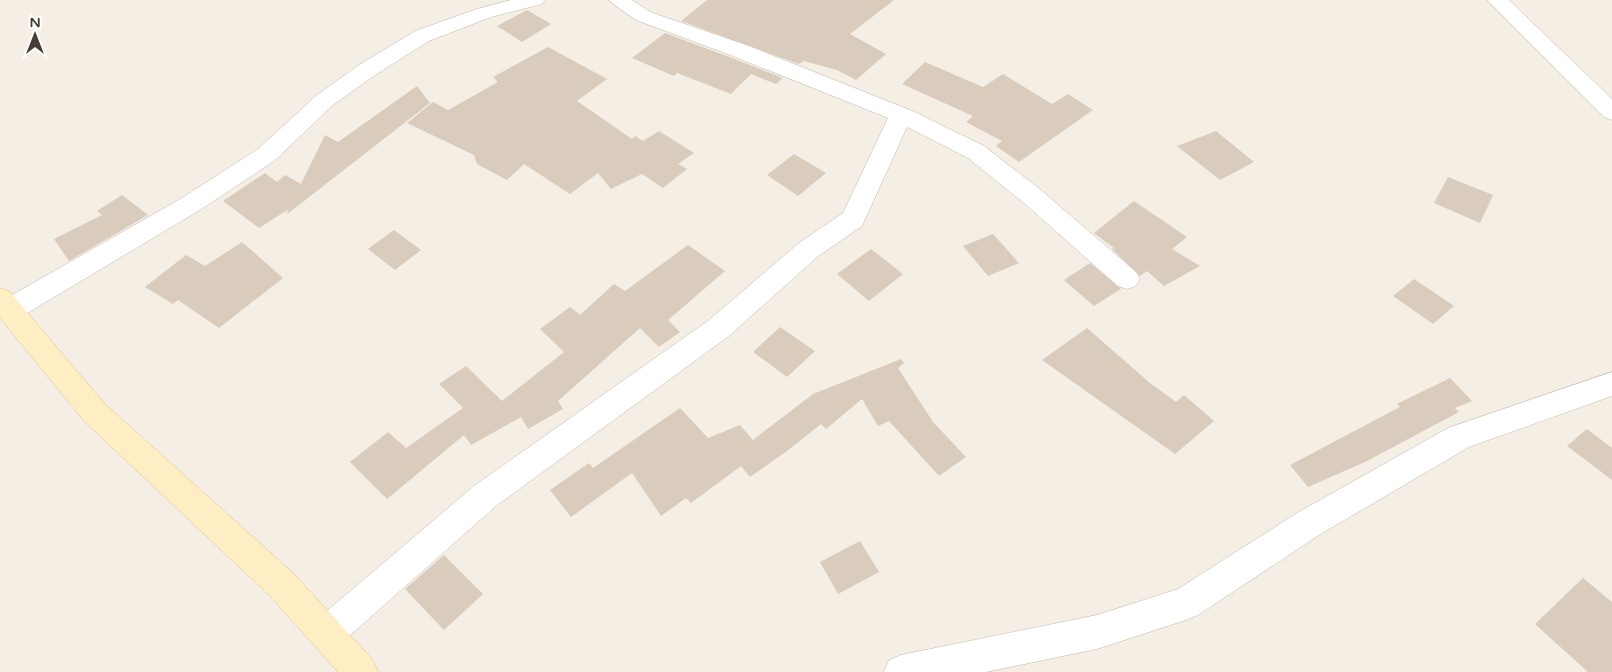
<svg xmlns="http://www.w3.org/2000/svg" width="1612" height="672" font-family="'Varela Round',sans-serif">
<style>
.building{fill:#d9ccbd}
.lines{fill:none;stroke-linecap:round;stroke-linejoin:round}
.street-casing{stroke:#c2b8aa;stroke-width:1}
.secondary-casing{stroke:#d6c093;stroke-width:1}
.street{fill:#fff;fill-rule:evenodd}
.secondary{fill:#ffedc4;fill-rule:evenodd}
</style>
<rect width="100%" height="100%" fill="#f4eee5"/>
<!-- building -->
<g class="building">
<polygon points="707,0 894,0 850,34 886,54 856,80 837,70 804,61 799,64 681,21"/>
<polygon points="527,10 551,24 522,42 497,26"/>
<polygon points="665,33 732,58 783,78 776,84 751,74 731,94 677,73 674,76 632,58"/>
<polygon points="548,47 607,79 577,101 632,139 635,136 643,141 659,131 694,153 678,164 687,169 663,188 642,174 611,189 598,173 570,194 524,164 507,180 477,164 474,155 407,123 433,102 448,110 498,82 493,77"/>
<polygon points="925,62 983,87 1003,74 1052,104 1068,94 1093,110 1019,162 996,146 1002,141 966,122 973,116 902,84"/>
<polygon points="417,86 430,103 286,215 289,209 259,228 223,201 265,173 277,182 285,175 301,184 325,135 338,142"/>
<polygon points="1216,131 1254,162 1220,180 1177,146"/>
<polygon points="794,154 826,173 798,196 767,175"/>
<polygon points="1448,177 1493,195 1480,223 1434,203"/>
<polygon points="122,195 148,215 69,261 54,239 102,215 97,211"/>
<polygon points="1134,201 1187,237 1172,249 1200,266 1164,286 1147,271 1140,276 1112,249 1114,248 1094,233"/>
<polygon points="394,230 421,250 395,270 368,249"/>
<polygon points="993,234 1019,263 988,276 963,246"/>
<polygon points="242,242 283,278 219,328 178,300 173,304 145,287 186,255 205,266"/>
<polygon points="688,245 725,271 668,320 680,332 659,347 640,328 558,401 563,409 528,429 521,417 471,445 464,435 387,499 350,462 388,432 406,448 463,408 439,384 466,366 502,401 564,352 540,329 570,307 580,315 614,284 625,291"/>
<polygon points="871,249 903,274 869,301 837,274"/>
<polygon points="1090,263 1121,289 1094,306 1064,280"/>
<polygon points="1414,279 1454,306 1433,324 1393,296"/>
<polygon points="780,327 815,351 787,377 753,352"/>
<polygon points="1087,328 1150,383 1176,402 1184,395 1214,421 1175,454 1042,360"/>
<polygon points="901,359 904,363 898,368 933,422 966,457 939,476 889,421 878,426 862,399 826,429 821,424 787,451 750,477 741,466 691,503 686,498 661,516 632,473 571,517 550,490 589,463 593,468 680,408 708,438 740,425 753,440 813,394"/>
<polygon points="1450,378 1472,401 1455,408 1459,412 1365,462 1308,487 1290,465 1400,407 1397,404"/>
<polygon points="1587,429 1612,448 1612,480 1567,446"/>
<polygon points="860,541 879,572 838,594 820,562"/>
<polygon points="444,555 483,594 444,630 405,589"/>
<polygon points="1583,578 1612,602 1612,672 1588,672 1535,624"/>
</g>
<g class="lines">
<defs>
<g id="street">
<polygon points="511,0 545,0 542,4 491,17 429,41 375,75 333,105 274,161 200,210 19,318 9,321 0,318 0,302 182,198 258,149 317,95 359,65 415,31 477,9"/>
<polygon points="608,0 632,0 650,12 749,46 915,112 984,146 1042,191 1136,272 1140,279 1136,286 1127,289 1118,286 1024,203 968,158 907,127 862,226 817,257 729,336 496,506 338,646 326,651 314,646 309,634 314,622 474,486 709,320 799,243 843,213 888,118 733,56 636,20"/>
<polygon points="1487,0 1509,0 1612,99 1612,120 1604,117"/>
<polygon points="1612,372 1612,396 1469,447 1319,535 1198,615 1186,620 1097,649 986,672 884,672 889,660 901,655 1097,615 1178,589 1297,513 1448,428"/>
</g>
<polygon id="secondary" points="0,288 9,291 104,403 293,573 373,660 378,672 338,672 269,595 84,421 0,318"/>
</defs>
<!-- street casing -->
<use href="#street" class="street-casing"/>
<!-- secondary casing -->
<use href="#secondary" class="secondary-casing"/>
<!-- street -->
<use href="#street" class="street"/>
<!-- secondary -->
<use href="#secondary" class="secondary"/>
</g>
<!-- north arrow -->
<g transform="translate(35 35)" stroke="#ffffff" stroke-width="4" paint-order="stroke">
<path d="M0-4L9 19L0 12L-9 19Z" fill="#463e34"/>
<text y="-8" font-size="14" font-weight="bold" text-anchor="middle" fill="#463e34">N</text>
</g>
</svg>
